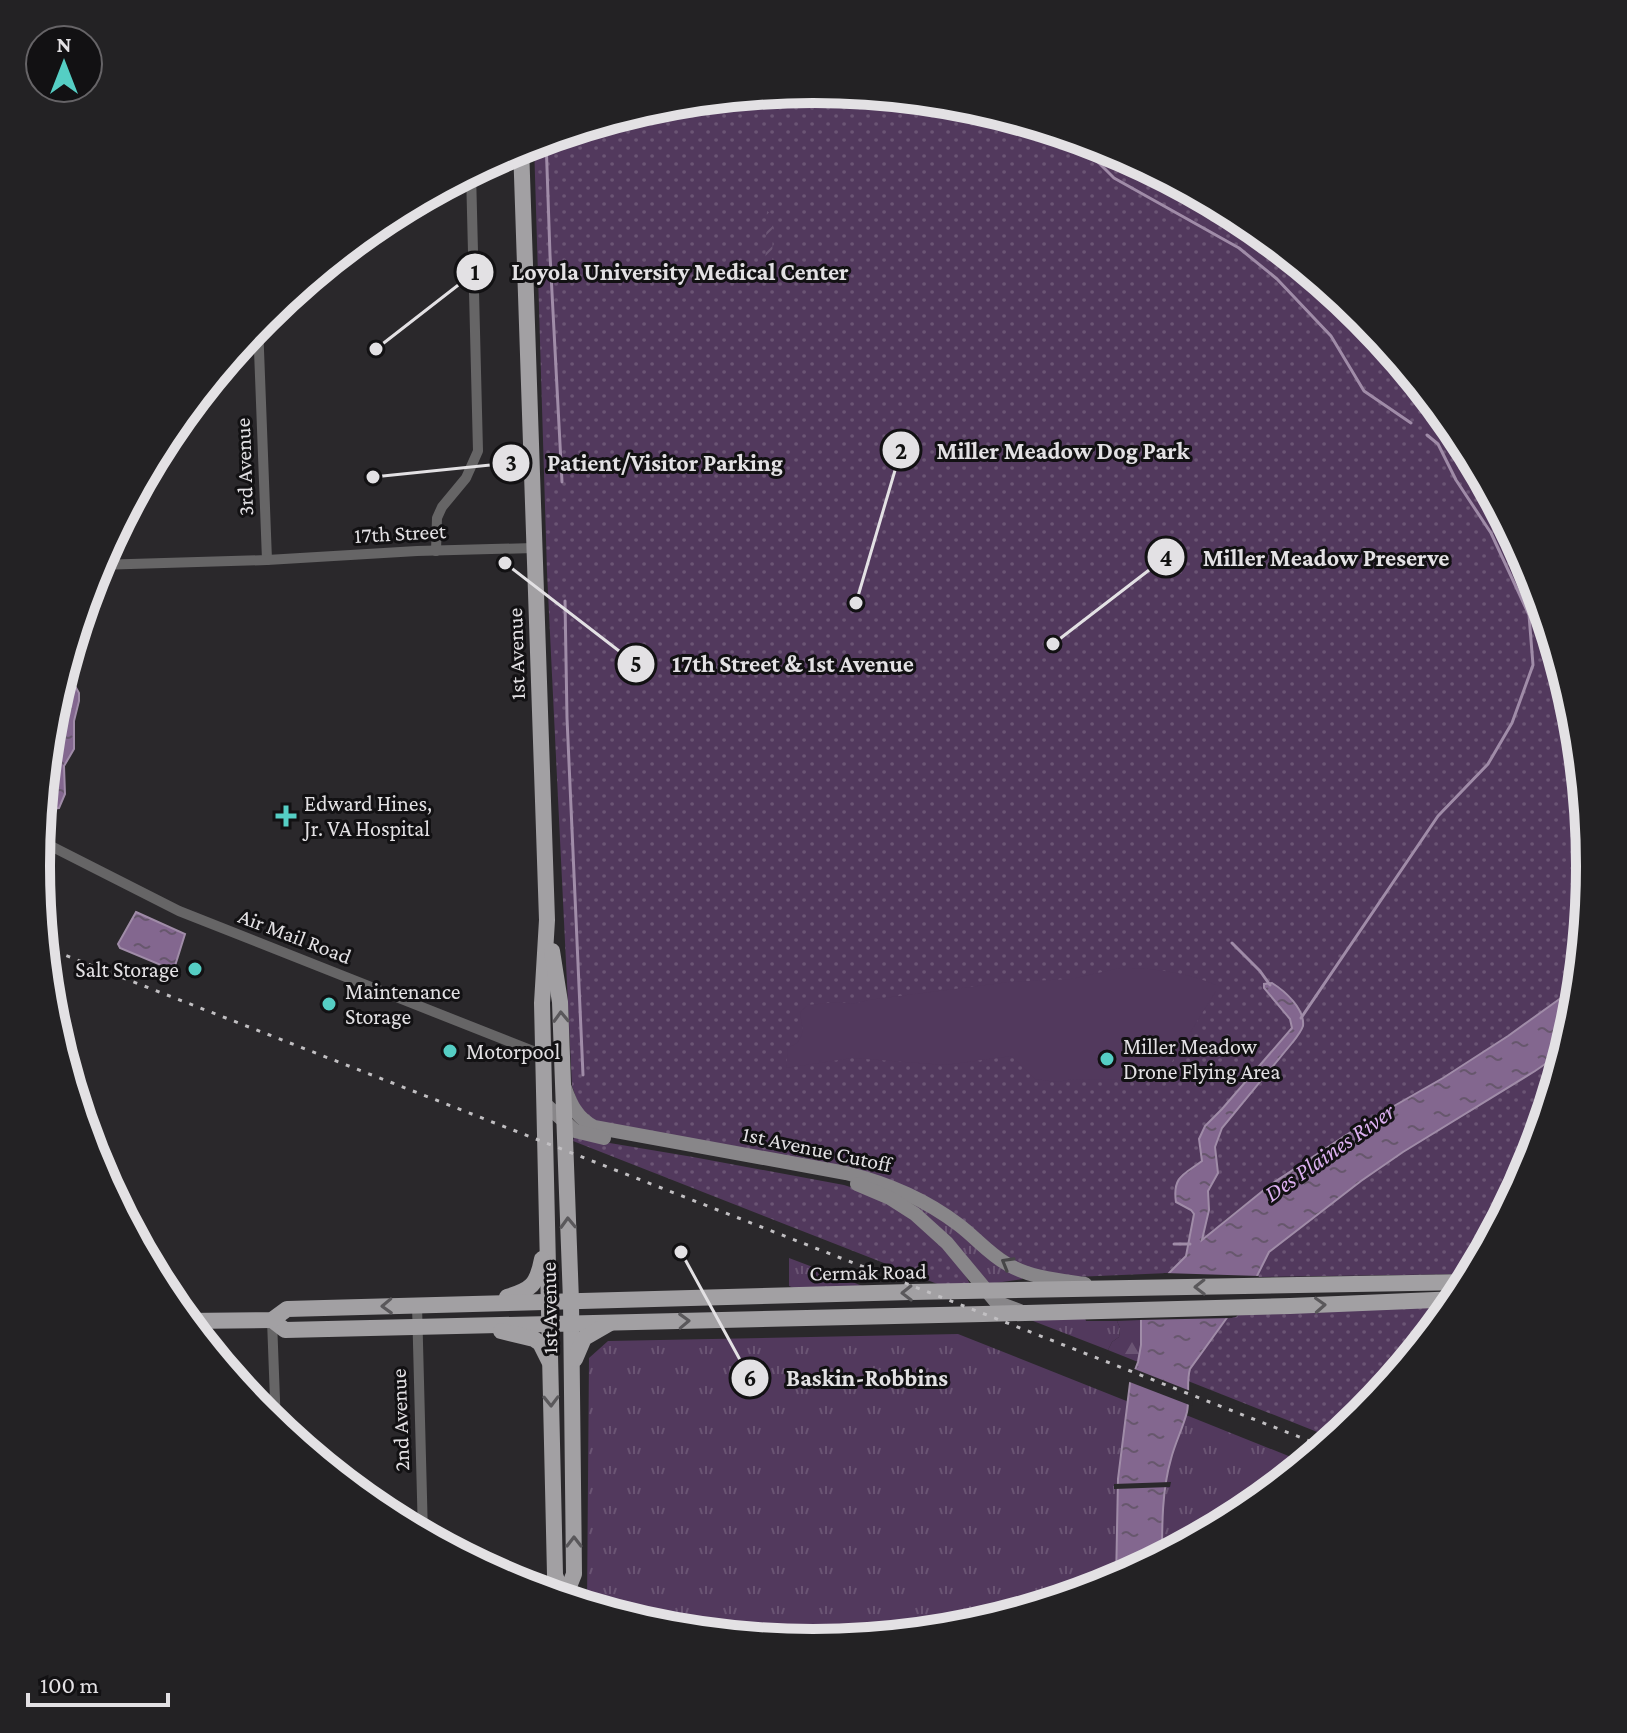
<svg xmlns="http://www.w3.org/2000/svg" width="1627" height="1733" font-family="'Crimson Pro',serif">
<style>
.grass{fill:url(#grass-tufts)}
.forest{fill:url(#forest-firs)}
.park{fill:url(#park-dots)}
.garden{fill:url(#garden-furrows)}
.pitch{fill:#52395d}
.water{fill:url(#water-ripples);stroke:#a08ca8;stroke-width:2}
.pier{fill:#2a282b}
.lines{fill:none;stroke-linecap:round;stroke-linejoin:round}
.stream{stroke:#a08ca8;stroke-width:3}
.street{stroke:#666566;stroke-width:10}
.secondary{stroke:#888689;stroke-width:14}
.primary{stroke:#a2a0a3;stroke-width:16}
.rail{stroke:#c1bfc2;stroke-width:3;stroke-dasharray:4 8;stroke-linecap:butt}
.oneway{stroke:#5a585b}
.oneway2{stroke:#474648}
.poi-dot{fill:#55cec4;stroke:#121113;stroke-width:3}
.labels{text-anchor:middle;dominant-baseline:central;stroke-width:6;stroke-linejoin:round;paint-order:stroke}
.street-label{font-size:22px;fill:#e3e1e4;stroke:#121113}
.poi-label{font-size:22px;fill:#e3e1e4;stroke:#121113;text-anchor:start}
.water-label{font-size:24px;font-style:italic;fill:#ddb1f1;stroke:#121113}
.rim{fill:none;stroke:#e3e1e4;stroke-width:10}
.leader{fill:none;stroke:#e3e1e4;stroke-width:3}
.callout-dot{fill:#e3e1e4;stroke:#121113;stroke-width:3}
.mark-label{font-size:24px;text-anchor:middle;font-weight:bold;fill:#111}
.callout-label{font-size:24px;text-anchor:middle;font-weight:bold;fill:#e3e1e4;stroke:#121113;stroke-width:6;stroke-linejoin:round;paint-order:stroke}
</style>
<defs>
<pattern id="grass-tufts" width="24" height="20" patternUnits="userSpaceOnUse" patternTransform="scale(2)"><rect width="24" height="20" fill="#52395d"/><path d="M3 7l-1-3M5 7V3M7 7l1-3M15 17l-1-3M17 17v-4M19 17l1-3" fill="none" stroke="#6b5574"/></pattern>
<pattern id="forest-firs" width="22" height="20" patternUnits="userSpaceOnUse" patternTransform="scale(2)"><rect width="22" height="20" fill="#52395d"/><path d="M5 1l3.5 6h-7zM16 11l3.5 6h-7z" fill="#6b5574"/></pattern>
<pattern id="park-dots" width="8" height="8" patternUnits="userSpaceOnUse" patternTransform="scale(2)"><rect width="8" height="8" fill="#52395d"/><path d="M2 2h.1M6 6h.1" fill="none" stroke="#6b5574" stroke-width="1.8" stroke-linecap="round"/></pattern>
<pattern id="garden-furrows" width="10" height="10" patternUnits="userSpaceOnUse" patternTransform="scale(2)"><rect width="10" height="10" fill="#52395d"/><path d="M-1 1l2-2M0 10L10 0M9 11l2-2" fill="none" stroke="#6b5574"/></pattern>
<pattern id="water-ripples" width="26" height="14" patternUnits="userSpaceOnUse" patternTransform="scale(2)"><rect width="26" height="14" fill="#83678f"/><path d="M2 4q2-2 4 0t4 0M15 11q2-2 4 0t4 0" fill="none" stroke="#67576d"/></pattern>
</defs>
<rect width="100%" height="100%" fill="#2a282b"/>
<!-- grass -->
<g class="grass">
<polygon points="917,1202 1023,1279 988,1284 913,1208"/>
<polygon points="789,1258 868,1288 794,1288 789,1286"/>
<polygon points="1085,1318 1086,1321 1117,1321 1120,1328 1119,1337 1112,1342 1108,1350 1028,1319"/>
<polygon points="958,1334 1129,1402 1118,1479 1116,1582 965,1629 813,1644 661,1629 587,1606 589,1358 608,1341"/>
<polygon points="1186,1415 1306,1463 1245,1513 1162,1557 1162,1515 1170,1459"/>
</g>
<!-- forest -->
<polygon class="forest" points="1141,1320 1141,1344 1138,1362 1108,1350 1112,1342 1119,1337 1120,1328 1117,1321"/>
<!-- park -->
<g class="park">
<polygon points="814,89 966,104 1111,148 1246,220 1364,317 1460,435 1532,569 1576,715 1591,867 1579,985 1508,1036 1443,1078 1366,1122 1270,1185 1225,1220 1169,1273 1074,1277 1024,1268 919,1195 601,1125 580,1109 572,1086 547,572 534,143 662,104"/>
<polygon points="1567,1049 1532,1164 1473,1274 1258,1277 1257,1276 1269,1252 1361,1181 1403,1152 1535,1071"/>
<path d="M574,1137L693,1157L844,1185C856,1189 869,1191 880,1197C913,1215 954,1251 970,1284L940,1285L573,1141Z"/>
<polygon points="1454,1306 1363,1417 1335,1439 1188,1381 1190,1368 1227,1318 1236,1317 1238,1315"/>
</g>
<!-- garden -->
<polygon class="garden" points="767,211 773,215 772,269 765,273"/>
<!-- pitch -->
<path class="pitch" d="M1120,968C1148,967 1191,973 1216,985V991L1160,1081L1074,1079L1057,1082L1035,1079L1012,1056L945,1065L852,1058L786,1068L788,1048C806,1040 803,1030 800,1013L807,1005L838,1002L853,1004L868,1000L1009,982L1071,979Z"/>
<!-- water -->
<g class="water">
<polygon points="61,683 75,686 79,693 79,701 74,721 74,749 64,766 65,794 59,808 48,809 42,807 51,714"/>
<polygon points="136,912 185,934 175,966 168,968 120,948 118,944"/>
<path d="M1272,983C1285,991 1305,1009 1303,1026C1301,1032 1296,1038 1292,1043L1222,1128L1215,1147L1218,1173L1208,1191L1209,1210L1202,1240L1270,1185L1366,1122L1443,1078L1508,1036L1579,985L1576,1019L1567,1049L1535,1071L1403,1152L1361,1181L1269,1252L1257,1276L1190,1369C1186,1382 1190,1397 1187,1412C1183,1428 1175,1443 1171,1459C1162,1490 1162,1525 1162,1557L1116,1582L1118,1479L1130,1383L1138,1362L1141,1345V1320L1169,1273L1186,1256L1194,1214L1191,1210L1176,1202C1172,1176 1185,1174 1202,1161L1199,1139L1205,1126L1222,1109L1292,1028L1290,1019L1264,988V984Z"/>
</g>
<!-- pier -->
<g class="pier">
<polygon points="1164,1273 1259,1276 1249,1293 1232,1318 1137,1320"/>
<polygon points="1132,1368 1193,1392 1192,1406 1127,1381"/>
<polygon points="1171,1482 1170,1487 1114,1489 1114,1484"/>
</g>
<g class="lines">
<!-- stream -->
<g class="stream">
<polyline points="1072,136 1114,178 1239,248 1277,279 1331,336 1364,391 1411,423"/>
<polyline points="546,139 550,255 562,482"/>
<polyline points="565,601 567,718 583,1075"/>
<polyline points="1232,943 1260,971 1270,985"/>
<polyline points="1301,1018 1438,816 1488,764 1512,723 1533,665 1529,615 1491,533 1456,480 1438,444 1427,435"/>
<polyline points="1174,1244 1190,1244"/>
</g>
<!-- street -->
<g class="street">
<polyline points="258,324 267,560"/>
<polyline points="436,551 437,518 442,507 466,478 478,451 471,172"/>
<polyline points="97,565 267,560 417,551 534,548"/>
<polyline points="39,840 179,911 543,1055"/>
<polyline points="417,1305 423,1535"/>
<polyline points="272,1320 276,1427"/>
</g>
<!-- secondary -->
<g class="secondary">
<path d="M565,1088C571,1105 577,1118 594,1127L846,1173C887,1183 925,1199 959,1225C975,1237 989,1254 1007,1264C1031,1278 1058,1280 1085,1284"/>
<polyline points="545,1104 575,1131 604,1138"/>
<polyline points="857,1184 890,1198 915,1214 947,1243 996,1302 1020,1311"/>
</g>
<!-- primary -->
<g class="primary">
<polyline points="521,146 547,920 542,1003 555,1575 564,1599"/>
<polyline points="552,951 560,1002 571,1301 574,1574 564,1599"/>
<path d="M507,1297C531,1290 537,1285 542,1259"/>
<polyline points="272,1320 285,1330 983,1314 1290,1306 1459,1299"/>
<polyline points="186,1321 272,1320 287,1309 324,1308 911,1292 1469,1282"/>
<polyline points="501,1331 534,1339 540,1343 549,1361"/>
<polyline points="575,1359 584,1338 610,1323"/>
</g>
<!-- rail -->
<polyline class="rail" points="44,947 1325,1447"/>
</g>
<!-- one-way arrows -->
<defs><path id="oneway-chevron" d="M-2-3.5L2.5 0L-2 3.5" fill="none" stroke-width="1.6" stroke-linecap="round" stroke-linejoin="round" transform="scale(2)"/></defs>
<g class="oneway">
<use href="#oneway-chevron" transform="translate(561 1017) rotate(-92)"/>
<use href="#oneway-chevron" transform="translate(568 1223) rotate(-92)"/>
<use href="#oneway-chevron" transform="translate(1200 1287) rotate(179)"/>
<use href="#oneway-chevron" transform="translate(907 1293) rotate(179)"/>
<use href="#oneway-chevron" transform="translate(1320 1305) rotate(-3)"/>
<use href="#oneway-chevron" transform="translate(387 1306) rotate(178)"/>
<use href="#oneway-chevron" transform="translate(684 1321) rotate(-2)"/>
<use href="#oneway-chevron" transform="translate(551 1401) rotate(89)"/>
<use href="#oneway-chevron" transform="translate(574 1542) rotate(-90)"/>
</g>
<use class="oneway2" href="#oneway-chevron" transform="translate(1007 1263) rotate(-150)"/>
<!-- markers -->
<g class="poi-dot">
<path d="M282 804h8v8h8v8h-8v8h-8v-8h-8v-8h8z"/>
<circle cx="195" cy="969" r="8"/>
<circle cx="329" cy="1004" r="8"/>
<circle cx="450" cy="1051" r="8"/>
<circle cx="1107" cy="1059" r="8"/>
</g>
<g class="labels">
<!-- street labels -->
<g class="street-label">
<text transform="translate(244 467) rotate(-92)">3rd Avenue</text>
<text transform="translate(400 533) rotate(-3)">17th Street</text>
<text transform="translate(516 654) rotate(-92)">1st Avenue</text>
<text transform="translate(295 936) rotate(21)">Air Mail Road</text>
<text transform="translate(817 1149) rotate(12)">1st Avenue Cutoff</text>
<text transform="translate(868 1272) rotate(-1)">Cermak Road</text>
<text transform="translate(549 1308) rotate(-91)">1st Avenue</text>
<text transform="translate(400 1420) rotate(-92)">2nd Avenue</text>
</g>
<!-- poi labels -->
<g class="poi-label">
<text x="304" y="803">Edward Hines,<tspan x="304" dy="25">Jr. VA Hospital</tspan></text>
<text x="179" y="969" text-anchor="end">Salt Storage</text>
<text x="345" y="991">Maintenance<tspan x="345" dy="25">Storage</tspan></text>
<text x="1123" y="1046">Miller Meadow<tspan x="1123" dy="25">Drone Flying Area</tspan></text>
<text x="466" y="1051">Motorpool</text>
</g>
<!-- water labels -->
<g class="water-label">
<text transform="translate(1329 1152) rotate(-35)">Des Plaines River</text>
</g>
</g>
<!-- crop -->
<path d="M0 0H1627V1733H0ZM50 866a763 763 0 1 1 1526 0a763 763 0 1 1-1526 0Z" fill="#232224" fill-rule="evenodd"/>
<path class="rim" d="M50 866a763 763 0 1 1 1526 0a763 763 0 1 1-1526 0Z"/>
<!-- callouts -->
<path class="leader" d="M376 349L475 272M856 603L901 450M373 477L511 463M1053 644L1166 557M505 563L636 664M681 1252L750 1378"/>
<g class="callout-dot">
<circle cx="376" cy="349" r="8"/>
<circle cx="856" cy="603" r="8"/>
<circle cx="373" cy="477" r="8"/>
<circle cx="1053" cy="644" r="8"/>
<circle cx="505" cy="563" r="8"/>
<circle cx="681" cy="1252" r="8"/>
<circle cx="475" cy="272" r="20"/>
<circle cx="901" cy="450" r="20"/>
<circle cx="511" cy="463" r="20"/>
<circle cx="1166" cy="557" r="20"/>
<circle cx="636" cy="664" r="20"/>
<circle cx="750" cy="1378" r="20"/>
</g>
<g class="mark-label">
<text x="475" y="280">1</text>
<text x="901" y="459">2</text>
<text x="511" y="471">3</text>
<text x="1166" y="566">4</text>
<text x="636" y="672">5</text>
<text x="750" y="1386">6</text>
</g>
<g class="callout-label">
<text x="680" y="280">Loyola University Medical Center</text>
<text x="1063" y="459">Miller Meadow Dog Park</text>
<text x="665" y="471">Patient/Visitor Parking</text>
<text x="1326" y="566">Miller Meadow Preserve</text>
<text x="793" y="672">17th Street &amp; 1st Avenue</text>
<text x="867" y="1386">Baskin-Robbins</text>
</g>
<!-- north arrow -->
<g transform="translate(64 64)"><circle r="38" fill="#121113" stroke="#666467" stroke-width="2"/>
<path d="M0-6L14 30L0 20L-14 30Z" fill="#55cec4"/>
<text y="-12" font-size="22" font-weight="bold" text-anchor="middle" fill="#e3e1e4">N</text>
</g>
<!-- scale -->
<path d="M28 1693v12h140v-12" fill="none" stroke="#e3e1e4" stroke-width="4"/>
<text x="40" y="1693" font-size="24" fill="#e3e1e4" stroke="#121113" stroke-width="6" paint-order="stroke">100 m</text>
</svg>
